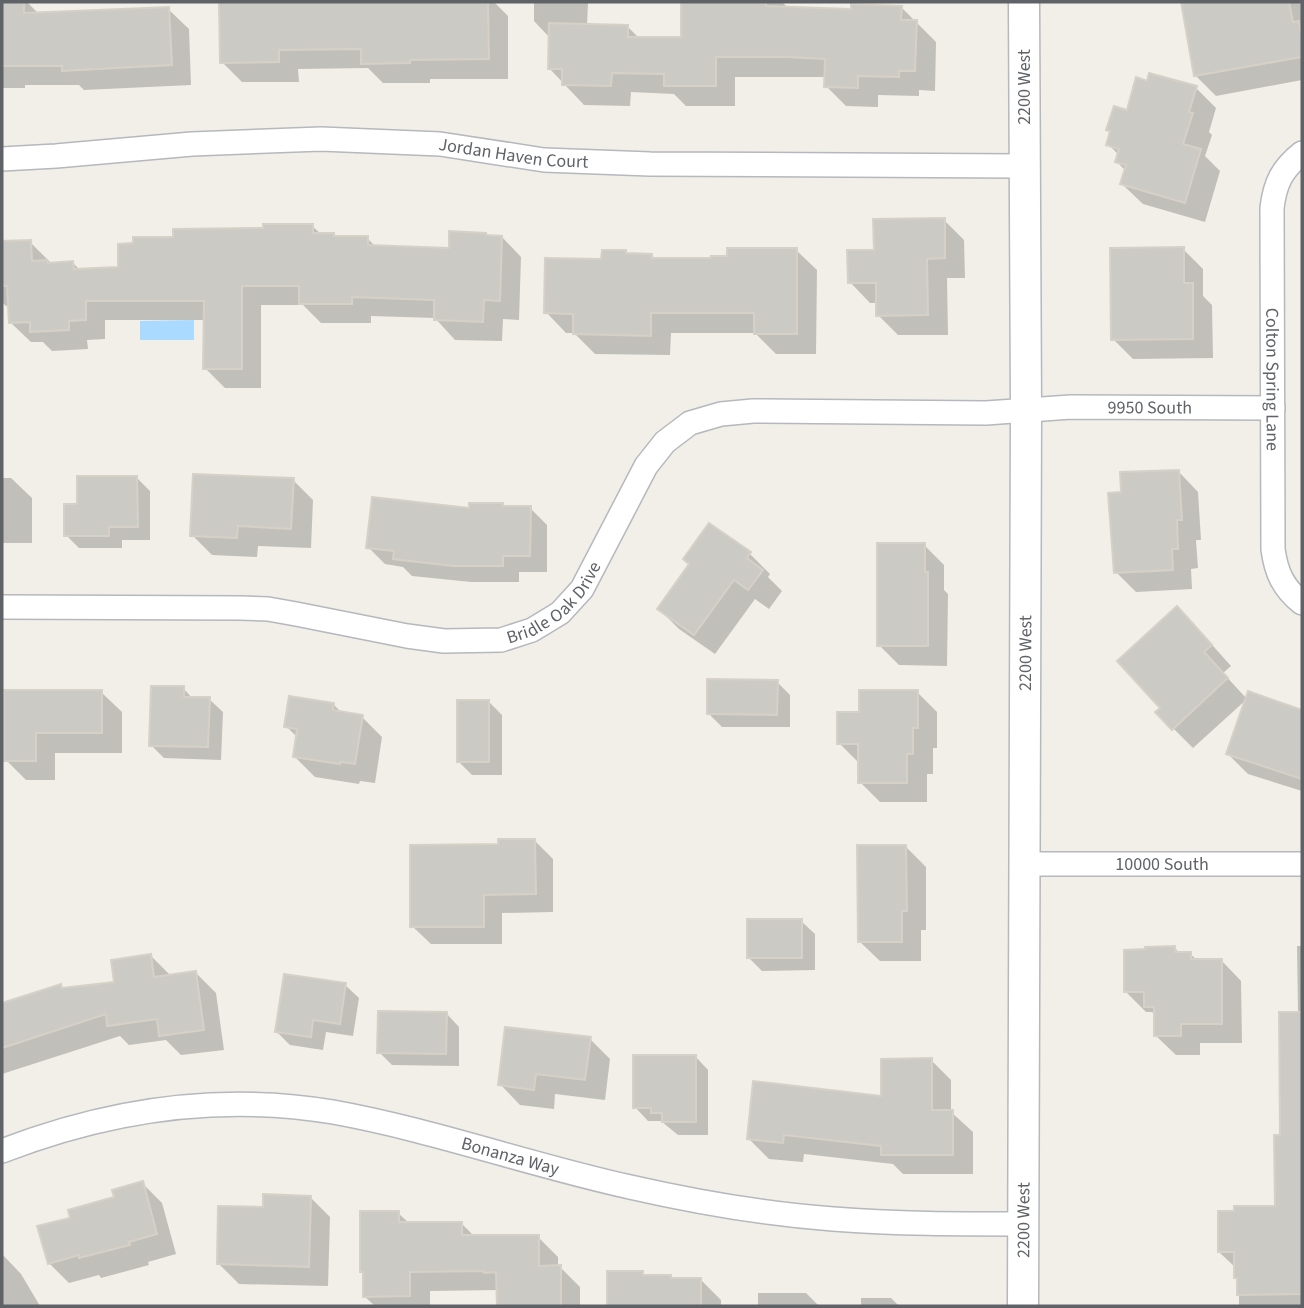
<svg xmlns="http://www.w3.org/2000/svg" width="1304" height="1308" font-family="'Source Sans 3',sans-serif">
<style>
.water{fill:#aadaff}
.shadow{fill:#0003}
.building{fill:#cccac5;stroke:#d6d1c6;stroke-width:2}
.lines{fill:none;stroke-linecap:round;stroke-linejoin:round}
.minor-casing{stroke:#b5b8bc;stroke-width:26}
.tertiary-casing{stroke:#b5b8bc;stroke-width:33}
.minor{stroke:#fff;stroke-width:23}
.tertiary{stroke:#fff;stroke-width:30}
.labels{text-anchor:middle;dominant-baseline:central;stroke-width:5;stroke-linejoin:round;paint-order:stroke}
.street-label{font-size:18px;fill:#5f6368;stroke:#fff}
</style>
<rect width="100%" height="100%" fill="#f1efe8"/>
<!-- water -->
<polygon class="water" points="194,320 194,340 140,340 140,321"/>
<!-- shadow -->
<g class="shadow">
<polygon points="2,2 27,2 40,15 168,9 189,29 191,85 84,90 79,85 25,85 25,88 2,88"/>
<polygon points="221,2 494,2 508,16 508,79 430,79 430,83 383,83 368,68 298,69 299,82 242,82 222,62"/>
<polygon points="534,2 588,2 587,26 628,27 640,39 683,39 683,2 782,2 786,6 786,9 853,11 901,7 936,42 935,91 919,90 919,96 878,95 878,107 846,106 826,86 826,77 735,77 735,106 686,106 674,94 631,92 630,106 584,105 549,68 550,38 534,21"/>
<polygon points="1183,2 1302,2 1302,80 1216,96 1196,76"/>
<polygon points="1148,83 1196,88 1216,108 1209,132 1212,135 1205,156 1220,171 1205,222 1143,204 1122,184 1126,171 1117,162 1119,155 1108,144"/>
<polygon points="944,220 964,240 965,278 947,278 948,335 898,335 878,315 878,303 870,303 850,282 876,252"/>
<polygon points="312,226 321,234 333,234 337,238 367,238 376,247 450,250 488,237 502,237 521,257 519,320 503,319 502,341 455,340 435,318 371,316 371,323 321,323 303,305 261,305 261,388 225,388 205,368 205,320 105,320 105,339 87,340 88,349 52,351 43,342 31,342 11,323 10,305 6,306 2,302 2,243 30,242 50,262 50,264 73,263 80,270 119,268 175,239"/>
<polygon points="1183,249 1203,269 1203,296 1212,305 1213,358 1133,359 1113,339"/>
<polygon points="796,250 817,270 816,354 776,354 755,333 671,333 670,355 595,354 574,333 566,333 546,312 603,261 625,252 628,255 652,255 656,260 729,258"/>
<polygon points="1178,471 1198,492 1201,540 1196,540 1198,568 1191,569 1192,589 1136,592 1116,572 1123,493"/>
<polygon points="2,478 11,478 32,498 32,543 2,543"/>
<polygon points="137,478 150,491 150,540 122,540 122,548 79,548 66,535 79,506"/>
<polygon points="293,480 313,500 311,548 258,546 257,557 212,555 192,535"/>
<polygon points="502,505 505,508 530,508 547,525 547,572 519,572 519,582 471,582 412,576 403,567 385,564 368,547 470,510"/>
<polygon points="924,545 944,565 944,590 948,594 947,666 899,665 879,645"/>
<polygon points="750,554 770,574 768,577 782,591 769,609 755,599 715,654 679,629 659,609 691,564"/>
<polygon points="1197,628 1231,666 1223,673 1247,699 1249,694 1302,712 1302,791 1248,774 1228,754 1247,699 1193,748 1173,728"/>
<polygon points="777,682 790,695 790,727 722,727 708,713"/>
<polygon points="183,688 193,699 209,699 223,712 221,760 164,758 151,745"/>
<polygon points="6,692 101,692 122,712 122,753 55,753 55,780 26,780 6,760"/>
<polygon points="917,692 937,712 937,748 933,748 933,774 927,774 927,802 880,802 860,782 859,763 839,743"/>
<polygon points="489,702 502,715 502,775 472,775 459,762"/>
<polygon points="333,704 343,714 362,717 382,737 375,783 360,781 359,784 315,777 295,757 298,738 286,726"/>
<polygon points="535,841 553,859 553,912 502,913 502,944 431,944 412,926 499,846"/>
<polygon points="906,847 926,867 926,930 921,930 921,961 880,961 859,941"/>
<polygon points="801,921 815,934 815,970 762,971 748,957"/>
<polygon points="1297,946 1302,946 1302,1306 1239,1306 1239,1280 1236,1278 1236,1268 1219,1252 1277,1207 1282,1136 1298,1013"/>
<polygon points="1175,948 1180,954 1190,954 1197,960 1221,960 1241,981 1242,1043 1200,1043 1200,1055 1176,1055 1155,1035 1155,1015 1152,1012 1146,1012 1126,992"/>
<polygon points="151,956 172,977 196,973 216,993 224,1050 181,1055 166,1040 129,1045 120,1036 2,1074 2,1005 61,986 64,990 116,984"/>
<polygon points="345,985 359,998 353,1036 326,1032 323,1050 290,1045 277,1032"/>
<polygon points="446,1013 459,1027 459,1066 392,1065 379,1052"/>
<polygon points="590,1039 610,1059 605,1100 555,1094 554,1109 520,1105 500,1084"/>
<polygon points="695,1056 708,1070 708,1135 678,1135 661,1121 648,1121 635,1107"/>
<polygon points="931,1060 951,1080 951,1112 973,1132 973,1174 903,1174 893,1164 804,1154 803,1162 769,1159 748,1138 882,1098"/>
<polygon points="142,1183 162,1203 176,1254 148,1262 149,1265 101,1278 99,1275 69,1283 49,1263 72,1219"/>
<polygon points="310,1197 330,1217 328,1286 239,1284 218,1263"/>
<polygon points="398,1213 409,1223 461,1223 475,1237 538,1237 558,1257 558,1267 560,1267 580,1287 580,1306 499,1306 498,1290 430,1291 430,1306 375,1306 364,1296 364,1273 362,1271"/>
<polygon points="2,1254 21,1274 40,1306 2,1306"/>
<polygon points="609,1272 642,1272 647,1277 670,1277 673,1280 701,1280 721,1300 721,1306 609,1306"/>
<polygon points="758,1293 806,1293 819,1306 758,1306"/>
<polygon points="861,1298 891,1298 899,1306 861,1306"/>
</g>
<!-- building -->
<g class="building">
<polygon points="2,2 24,2 24,13 169,7 172,65 62,71 62,66 2,66"/>
<polygon points="219,2 488,2 489,59 410,60 410,63 361,64 361,49 279,50 279,62 220,63"/>
<polygon points="681,2 766,2 766,6 851,9 851,4 902,6 901,20 917,20 915,71 899,71 899,77 858,76 858,88 824,87 825,59 786,57 716,57 716,86 664,86 664,74 612,73 611,86 562,85 562,69 548,69 549,23 628,25 628,37 681,37"/>
<polygon points="1181,2 1289,2 1293,22 1299,21 1302,37 1302,57 1194,76"/>
<polygon points="1149,73 1197,86 1189,112 1193,113 1183,144 1201,149 1185,203 1120,184 1126,165 1115,162 1119,149 1106,145 1110,131 1106,130 1114,106 1127,110 1136,77 1147,81"/>
<polygon points="945,218 945,258 927,259 928,315 876,316 876,283 848,283 847,250 874,250 873,219"/>
<polygon points="263,224 313,224 313,233 334,233 334,236 368,236 368,245 449,248 449,231 486,233 486,235 502,236 500,301 484,300 483,322 434,320 434,300 352,297 352,304 299,304 299,286 242,286 242,369 203,369 204,301 86,301 86,320 69,321 69,330 30,332 30,322 9,323 7,286 2,286 2,241 31,240 32,261 47,260 48,263 73,261 74,269 118,267 118,244 133,243 133,237 173,237 173,229 263,228"/>
<polygon points="1184,247 1184,283 1193,283 1193,339 1111,340 1110,248"/>
<polygon points="727,248 797,248 797,334 754,334 754,313 651,313 651,336 573,334 573,314 544,313 545,258 601,259 602,250 626,250 626,253 652,254 652,258 711,258 711,256 727,256"/>
<polygon points="1179,470 1182,520 1177,520 1178,549 1172,549 1173,570 1114,573 1108,493 1121,492 1120,472"/>
<polygon points="193,474 294,478 291,529 238,526 237,538 190,536"/>
<polygon points="77,476 137,476 138,527 109,527 109,536 64,536 64,504 77,504"/>
<polygon points="372,497 469,508 469,503 503,503 503,506 531,506 530,556 503,556 503,566 453,566 393,559 394,551 366,548"/>
<polygon points="709,523 751,552 747,558 763,570 748,590 734,580 694,635 657,609 689,564 683,559"/>
<polygon points="877,543 925,543 925,572 928,572 928,646 877,646"/>
<polygon points="1177,606 1212,645 1204,652 1228,678 1172,730 1155,712 1160,708 1117,661"/>
<polygon points="707,679 778,680 777,715 707,714"/>
<polygon points="151,686 184,686 184,697 210,697 208,747 149,746"/>
<polygon points="4,690 102,690 102,733 36,733 36,761 4,761"/>
<polygon points="859,690 918,690 918,728 913,728 913,754 907,754 907,783 858,783 858,744 837,744 837,712 859,712"/>
<polygon points="1248,691 1302,710 1302,779 1226,754"/>
<polygon points="289,696 334,703 333,710 363,715 355,764 340,762 340,764 293,757 297,729 284,727"/>
<rect x="457" y="700" width="32" height="62"/>
<polygon points="498,839 535,839 536,894 484,895 484,927 410,927 410,845 498,844"/>
<polygon points="857,845 906,845 907,911 902,911 902,942 858,942"/>
<rect x="747" y="919" width="55" height="39"/>
<polygon points="1175,946 1175,952 1191,952 1191,959 1222,959 1222,1024 1181,1024 1181,1036 1154,1036 1154,1007 1144,1007 1144,992 1124,992 1124,950 1145,949 1145,947"/>
<polygon points="151,954 154,977 196,971 204,1030 159,1036 157,1019 107,1026 106,1014 2,1048 2,1003 61,984 62,988 114,982 111,960"/>
<polygon points="284,974 346,983 340,1024 313,1020 311,1037 275,1032"/>
<polygon points="378,1011 447,1012 446,1054 377,1053"/>
<polygon points="1279,1012 1302,1012 1302,1294 1237,1295 1237,1278 1234,1278 1234,1252 1218,1252 1218,1211 1234,1211 1234,1206 1275,1206 1274,1135 1280,1135"/>
<polygon points="505,1027 591,1037 585,1080 536,1074 534,1090 498,1085"/>
<polygon points="633,1055 696,1055 696,1122 662,1122 662,1113 651,1113 651,1108 633,1108"/>
<polygon points="932,1058 932,1110 953,1110 953,1155 881,1155 881,1146 784,1135 783,1143 747,1139 753,1081 881,1096 881,1059"/>
<polygon points="143,1181 157,1234 129,1242 130,1245 79,1258 79,1255 48,1264 37,1226 70,1218 68,1210 114,1197 112,1190"/>
<polygon points="263,1194 311,1196 309,1267 217,1264 218,1206 263,1207"/>
<polygon points="360,1211 399,1211 399,1222 462,1222 462,1235 539,1235 539,1266 561,1265 561,1306 497,1306 496,1272 484,1273 484,1271 410,1272 410,1296 363,1297 363,1272 360,1272"/>
<polygon points="607,1271 643,1271 643,1275 671,1275 671,1278 701,1278 701,1306 607,1306"/>
</g>
<g class="lines">
<defs>
<g id="minor">
<path id="s1" d="M1302,153C1282,169 1275,183 1272,208L1273,549C1276,572 1283,588 1302,603"/>
<path id="s2" d="M2,159L56,156L192,144L321,139L440,144L544,160L650,164L1024,166"/>
<path id="s3" d="M2,607L240,608L268,609L296,614L407,636L444,641L501,640L532,630L560,613L582,589L646,466L665,442L690,423L721,414L753,411L986,413L1071,407L1273,408"/>
<path id="s4" d="M1024,864H1302"/>
<path id="s5" d="M2,1151C108,1110 219,1093 333,1112C433,1130 530,1165 630,1187C696,1202 765,1214 833,1219C896,1224 960,1224 1023,1224"/>
</g>
<g id="tertiary">
<path id="s6" d="M1023,1306L1026,411L1024,2"/>
</g>
</defs>
<!-- minor casing -->
<use href="#minor" class="minor-casing"/>
<!-- tertiary casing -->
<use href="#tertiary" class="tertiary-casing"/>
<!-- minor -->
<use href="#minor" class="minor"/>
<!-- tertiary -->
<use href="#tertiary" class="tertiary"/>
</g>
<g class="labels">
<!-- street labels -->
<g class="street-label">
<text transform="translate(1024 87) rotate(-90)">2200 West</text>
<text stroke="none"><textPath href="#s2" startOffset="513">Jordan Haven Court</textPath></text>
<text stroke="none"><textPath href="#s1" startOffset="236">Colton Spring Lane</textPath></text>
<text stroke="none"><textPath href="#s3" startOffset="1262">9950 South</textPath></text>
<text stroke="none"><textPath href="#s3" startOffset="569">Bridle Oak Drive</textPath></text>
<text stroke="none"><textPath href="#s6" startOffset="653">2200 West</textPath></text>
<text stroke="none"><textPath href="#s4" startOffset="138">10000 South</textPath></text>
<text stroke="none"><textPath href="#s5" startOffset="520">Bonanza Way</textPath></text>
<text stroke="none"><textPath href="#s6" startOffset="86">2200 West</textPath></text>
</g>
</g>
<!-- border -->
<rect width="1304" height="1308" fill="none" stroke="#5f6368" stroke-width="7"/>
</svg>
